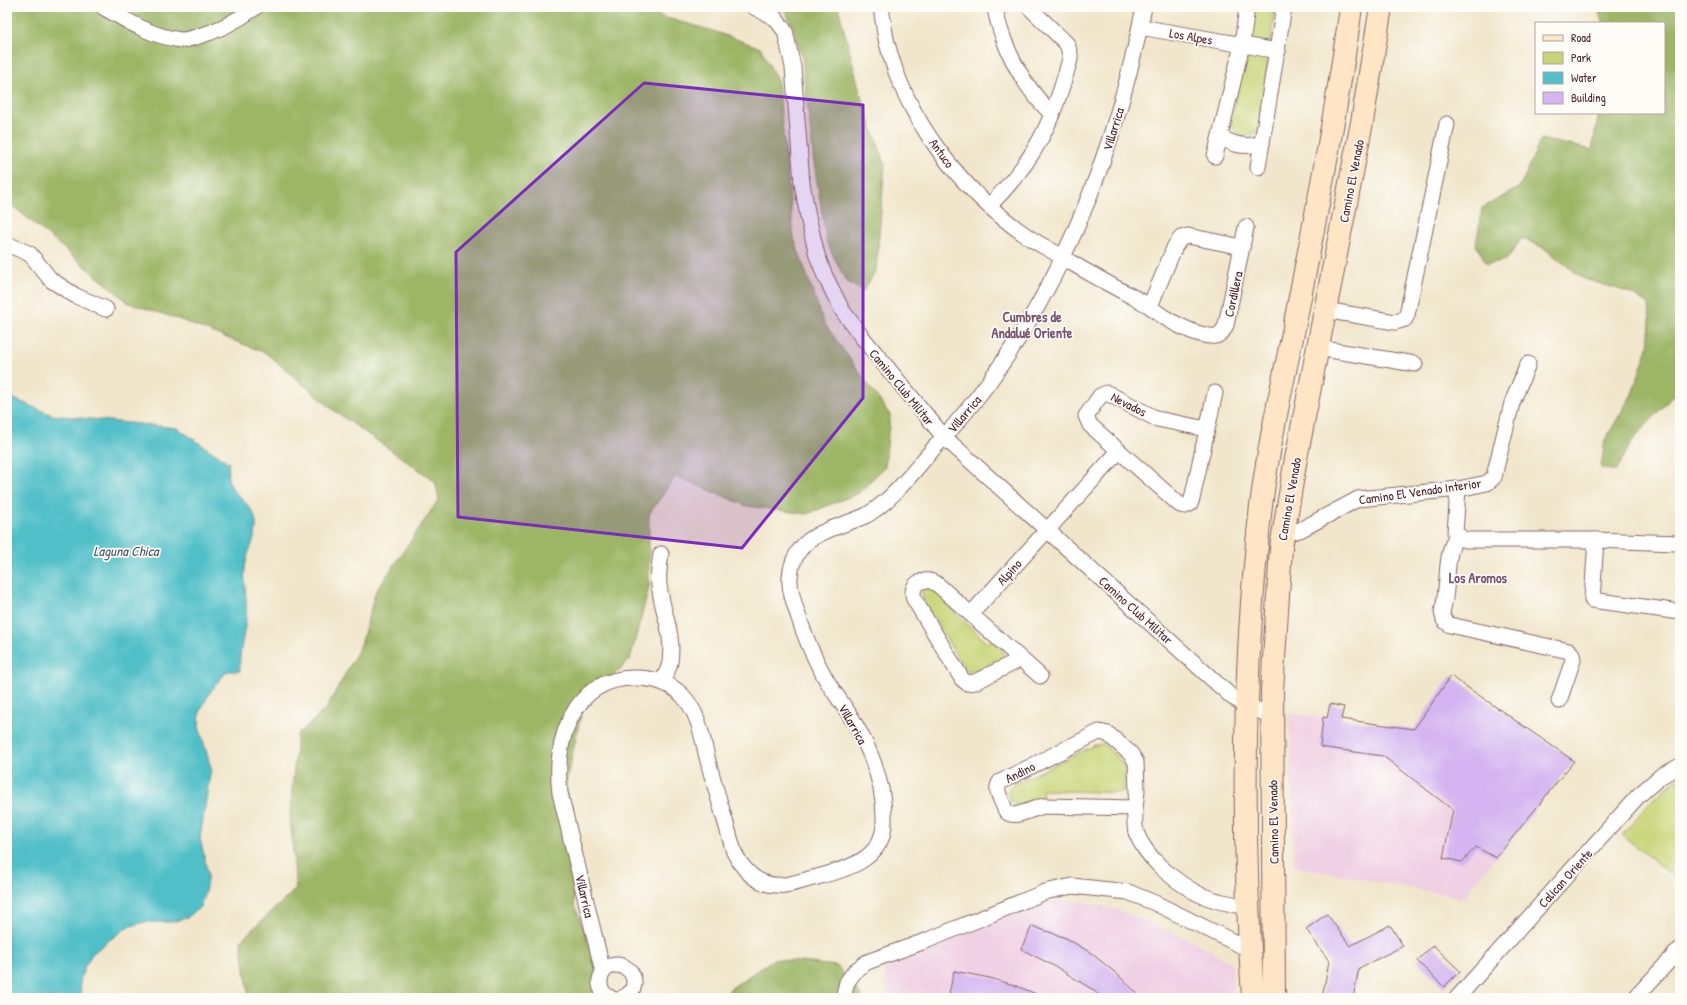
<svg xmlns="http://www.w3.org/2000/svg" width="1687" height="1005" font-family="'Patrick Hand',sans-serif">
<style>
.built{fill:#f0d0e4}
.green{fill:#c7d475;stroke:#887a50}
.forest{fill:#9db666;stroke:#746a48}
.water{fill:#51bfc8;stroke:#4e6f7a}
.building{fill:#d4b5f1}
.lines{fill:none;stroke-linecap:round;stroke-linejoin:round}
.street-casing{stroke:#846563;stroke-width:17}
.secondary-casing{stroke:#846563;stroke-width:24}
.street{stroke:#fff;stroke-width:15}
.secondary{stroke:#fde5c5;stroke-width:22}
.marked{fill:#7b2cbf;fill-opacity:0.2;stroke:#7b2cbf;stroke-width:3;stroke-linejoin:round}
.labels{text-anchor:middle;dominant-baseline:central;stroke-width:3.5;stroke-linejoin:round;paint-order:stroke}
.street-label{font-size:13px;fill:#4a1f2b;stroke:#fdfcf7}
.neighbourhood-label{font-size:14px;font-weight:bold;fill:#7a5470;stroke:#fdfcf7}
.water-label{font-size:14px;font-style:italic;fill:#4c5762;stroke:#fdfcf7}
</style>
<rect width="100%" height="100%" fill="#fdfcf7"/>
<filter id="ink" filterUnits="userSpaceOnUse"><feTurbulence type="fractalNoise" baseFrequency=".025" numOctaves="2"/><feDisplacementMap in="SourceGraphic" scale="8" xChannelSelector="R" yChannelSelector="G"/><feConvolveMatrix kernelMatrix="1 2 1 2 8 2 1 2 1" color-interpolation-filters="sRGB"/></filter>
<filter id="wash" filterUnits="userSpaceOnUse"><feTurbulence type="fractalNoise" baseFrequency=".012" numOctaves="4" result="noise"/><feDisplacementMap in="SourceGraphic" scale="16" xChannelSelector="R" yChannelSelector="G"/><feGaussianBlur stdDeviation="0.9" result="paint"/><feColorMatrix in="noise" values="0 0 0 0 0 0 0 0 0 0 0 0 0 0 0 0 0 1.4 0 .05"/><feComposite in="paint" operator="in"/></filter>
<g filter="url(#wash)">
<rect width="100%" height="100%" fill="#f1e6cb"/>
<!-- built -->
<g class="built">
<polygon points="1451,676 1574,761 1463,898 1294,866 1289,713 1414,729"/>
<polygon points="1047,901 1080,901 1118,910 1194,942 1231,963 1234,998 887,998 884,968 929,951 981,926"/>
</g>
<!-- green -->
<g class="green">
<path d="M1254,7H1276L1258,131C1244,139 1237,140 1231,123Z"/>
<polygon points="927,588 933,588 947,598 945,603 987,643 993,640 1004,653 1003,658 971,672 966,671 924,602 922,591"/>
<polygon points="1104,744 1120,760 1126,770 1123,793 1042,790 1043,798 1015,805 1011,801 1007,792 1012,785 1095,745"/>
<polygon points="1680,778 1680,882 1622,835 1649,803 1676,780"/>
</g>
<!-- forest -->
<g class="forest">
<polygon points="7,7 643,7 659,16 710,30 761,48 778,83 794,239 824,323 890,415 885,466 859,493 807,514 747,506 676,476 649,514 649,587 630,660 584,702 566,782 574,903 608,998 249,998 241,940 296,889 290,815 297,735 326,709 361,645 375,593 439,499 435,481 336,412 266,353 178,319 129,303 7,201"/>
<polygon points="783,7 838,7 863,103 885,164 876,270 863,292 846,281 827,243 814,163 802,57 792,25"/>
<polygon points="1597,7 1680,7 1680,384 1676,392 1633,440 1616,471 1601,468 1605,440 1632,394 1648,348 1650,321 1649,304 1628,292 1584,279 1544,248 1522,238 1506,260 1487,264 1476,245 1482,208 1520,187 1541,139 1592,150 1599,113 1664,113 1664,23 1603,23"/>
<polygon points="774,959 837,966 863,998 724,998 730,989"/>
</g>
<!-- water -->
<path class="water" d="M7,396L52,415L177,428L229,463C228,468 227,473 228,478C231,496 256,505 256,524C257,538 248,549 246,562C242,580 248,599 246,617C245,635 238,653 240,671H227L210,692L200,711L199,726L211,768L200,838L208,874L205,892L200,907L188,917L173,922H144L128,927L108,941L92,954L84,968L80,981L81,998H7Z"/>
<g id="blocks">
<!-- building -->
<g class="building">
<polygon points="1451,676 1574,761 1496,858 1476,847 1462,862 1443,858 1453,810 1383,756 1320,747 1323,717 1327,718 1330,704 1344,707 1341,719 1414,729"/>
<polygon points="1327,914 1350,946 1390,925 1403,946 1359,968 1353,998 1322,998 1329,961 1306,929"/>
<polygon points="1032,926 1066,938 1091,953 1117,974 1142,998 1102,998 1093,990 1058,968 1021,949"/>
<polygon points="1433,945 1460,971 1444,987 1417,961"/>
<polygon points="954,971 990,978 1014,985 1046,998 965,998 949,994"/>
</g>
</g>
</g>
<g filter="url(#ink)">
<use href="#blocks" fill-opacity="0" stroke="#846563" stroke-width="1"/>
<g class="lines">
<defs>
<g id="street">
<path d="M103,7C127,21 153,37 181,40C186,40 192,38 196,37C219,31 237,21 256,7"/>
<polyline points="754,7 775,18 785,31 793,67 802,183 808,217 817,255 825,276 842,310 862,337 944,437 1232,697 1246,705 1272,716"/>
<path d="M881,7C883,19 884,31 887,43C906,119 960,189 1024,234C1036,243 1050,249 1062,257C1091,275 1120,290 1150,306C1161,318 1199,338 1215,336C1221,335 1224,330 1226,325L1246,227"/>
<path d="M995,7C996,18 1000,29 1004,40C1015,69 1030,93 1052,114"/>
<polyline points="1140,27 1278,51"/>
<path d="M1221,137C1234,146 1247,148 1262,143"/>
<polyline points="1215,156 1242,45 1247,7"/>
<polyline points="1258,167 1284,7"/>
<path d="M989,206C1036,159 1053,122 1070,59V54L1067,44L1029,7"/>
<polyline points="7,244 30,254 51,280 76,296 106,309"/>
<polyline points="1150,306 1175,246 1181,238 1188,236 1242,247"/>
<polyline points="1325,310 1395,322 1405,319 1407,315 1447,124"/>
<polyline points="1318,348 1415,364"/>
<polyline points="1207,429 1157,419 1107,393 1100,396 1086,416 1090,425 1180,505 1185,506 1190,504 1192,499 1215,393"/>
<polyline points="1458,489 1455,533 1465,540 1596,540 1677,543"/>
<polyline points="1283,534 1300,530 1358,499 1458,489 1487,483 1494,477 1496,468 1512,403 1528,364"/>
<path d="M1457,535C1443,558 1450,587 1442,612L1444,620L1450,625L1569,651L1572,654L1573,660L1559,701"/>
<polyline points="1596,540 1592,600 1680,612"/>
<path d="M661,554C659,566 657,579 660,591C664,617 674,634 670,662C669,669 665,676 662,682"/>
<polyline points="971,614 1119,451"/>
<path d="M1021,659L975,682L967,683L962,679L914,599C909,583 924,576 937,584L1040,676"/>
<path d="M1099,732L1108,734L1131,754L1136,762L1137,791L1135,808L1044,806C1034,807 1013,821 1006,811C1004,808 1003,803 1001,800C998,793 996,788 1000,782Z"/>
<path d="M1135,808C1135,815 1134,825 1136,832C1145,857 1171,878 1193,891C1209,900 1229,904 1247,906"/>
<path d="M603,972L560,793C553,742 573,677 635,678C653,678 669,682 682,695C701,715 702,740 709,765C717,794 726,823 734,852C741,866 750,878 765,883C781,889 797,882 813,878C843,870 884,861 884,822C885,788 872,753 855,724C847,709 836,696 827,681C815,660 805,638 798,615C794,603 789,590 790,577C794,532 835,530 867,515C894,499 914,470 935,447C960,420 983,392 1003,362C1075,256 1119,132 1144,7"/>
<path d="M611,998C587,987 606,955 626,968C630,970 633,975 634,981C635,989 629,995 622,998"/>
<polyline points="843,998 847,982 855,971 867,962 928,940 1045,892 1072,886 1128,892 1155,903 1250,950"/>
<polyline points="1457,998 1639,795 1661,776 1680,766"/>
<polyline points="1635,998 1680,949"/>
</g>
<g id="secondary">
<path d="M1253,998C1242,834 1242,670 1261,506C1268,448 1281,391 1293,333C1314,225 1336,116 1351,7"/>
<polyline points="1274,998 1272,690 1281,548 1295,464 1362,122 1381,7"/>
</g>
</defs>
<!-- street casing -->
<use href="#street" class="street-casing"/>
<!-- secondary casing -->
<use href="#secondary" class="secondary-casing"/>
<!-- street -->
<use href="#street" class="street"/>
<!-- secondary -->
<use href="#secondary" class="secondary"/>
</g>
</g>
<!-- marked area -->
<path class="marked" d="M644,83L863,105V398L742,548L458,517L456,252Z"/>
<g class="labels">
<!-- street labels -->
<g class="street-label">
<text transform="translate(1191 36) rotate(10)">Los Alpes</text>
<text transform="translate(1113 129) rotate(-73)">Villarrica</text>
<text transform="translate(942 153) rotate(54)">Antuco</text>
<text transform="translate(1351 181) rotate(-79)">Camino El Venado</text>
<text transform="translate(1233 294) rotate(-78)">Cordillera</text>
<text transform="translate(902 387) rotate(51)">Camino Club Militar</text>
<text transform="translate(1129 404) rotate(27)">Nevados</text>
<text transform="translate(964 414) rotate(-50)">Villarrica</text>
<text transform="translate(1420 491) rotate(-8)">Camino El Venado Interior</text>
<text transform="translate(1289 499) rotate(-80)">Camino El Venado</text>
<text transform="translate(1009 572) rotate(-48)">Alpino</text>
<text transform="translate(1136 610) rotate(42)">Camino Club Militar</text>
<text transform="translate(853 724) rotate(60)">Villarrica</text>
<text transform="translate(1020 772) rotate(-27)">Andino</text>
<text transform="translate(1273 822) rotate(-91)">Camino El Venado</text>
<text transform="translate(1565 878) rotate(-48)">Calican Oriente</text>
<text transform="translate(585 896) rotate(77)">Villarrica</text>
</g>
<!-- neighbourhood labels -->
<g class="neighbourhood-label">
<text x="1032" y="316">Cumbres de<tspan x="1032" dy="16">Andalué Oriente</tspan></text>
<text x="1478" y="577">Los Aromos</text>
</g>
<!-- water labels -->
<g class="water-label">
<text x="126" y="550">Laguna Chica</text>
</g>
</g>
<!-- margin -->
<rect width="1687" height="1005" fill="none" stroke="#fdfcf7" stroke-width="24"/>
<!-- legend -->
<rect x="1535" y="22" width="130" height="92" fill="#fdfcf7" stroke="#b5a4a5"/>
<rect x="1543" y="35" width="20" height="6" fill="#fde5c5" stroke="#b5a4a5"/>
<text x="1571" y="42" font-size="12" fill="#4a1f2b">Road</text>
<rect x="1543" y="52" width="20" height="12" fill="#c7d475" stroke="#b5a4a5"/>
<text x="1571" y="62" font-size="12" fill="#4a1f2b">Park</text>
<rect x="1543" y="72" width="20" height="12" fill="#51bfc8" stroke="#b5a4a5"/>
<text x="1571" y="82" font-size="12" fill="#4a1f2b">Water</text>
<rect x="1543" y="92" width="20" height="12" fill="#d4b5f1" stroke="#b5a4a5"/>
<text x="1571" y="102" font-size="12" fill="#4a1f2b">Building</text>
</svg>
